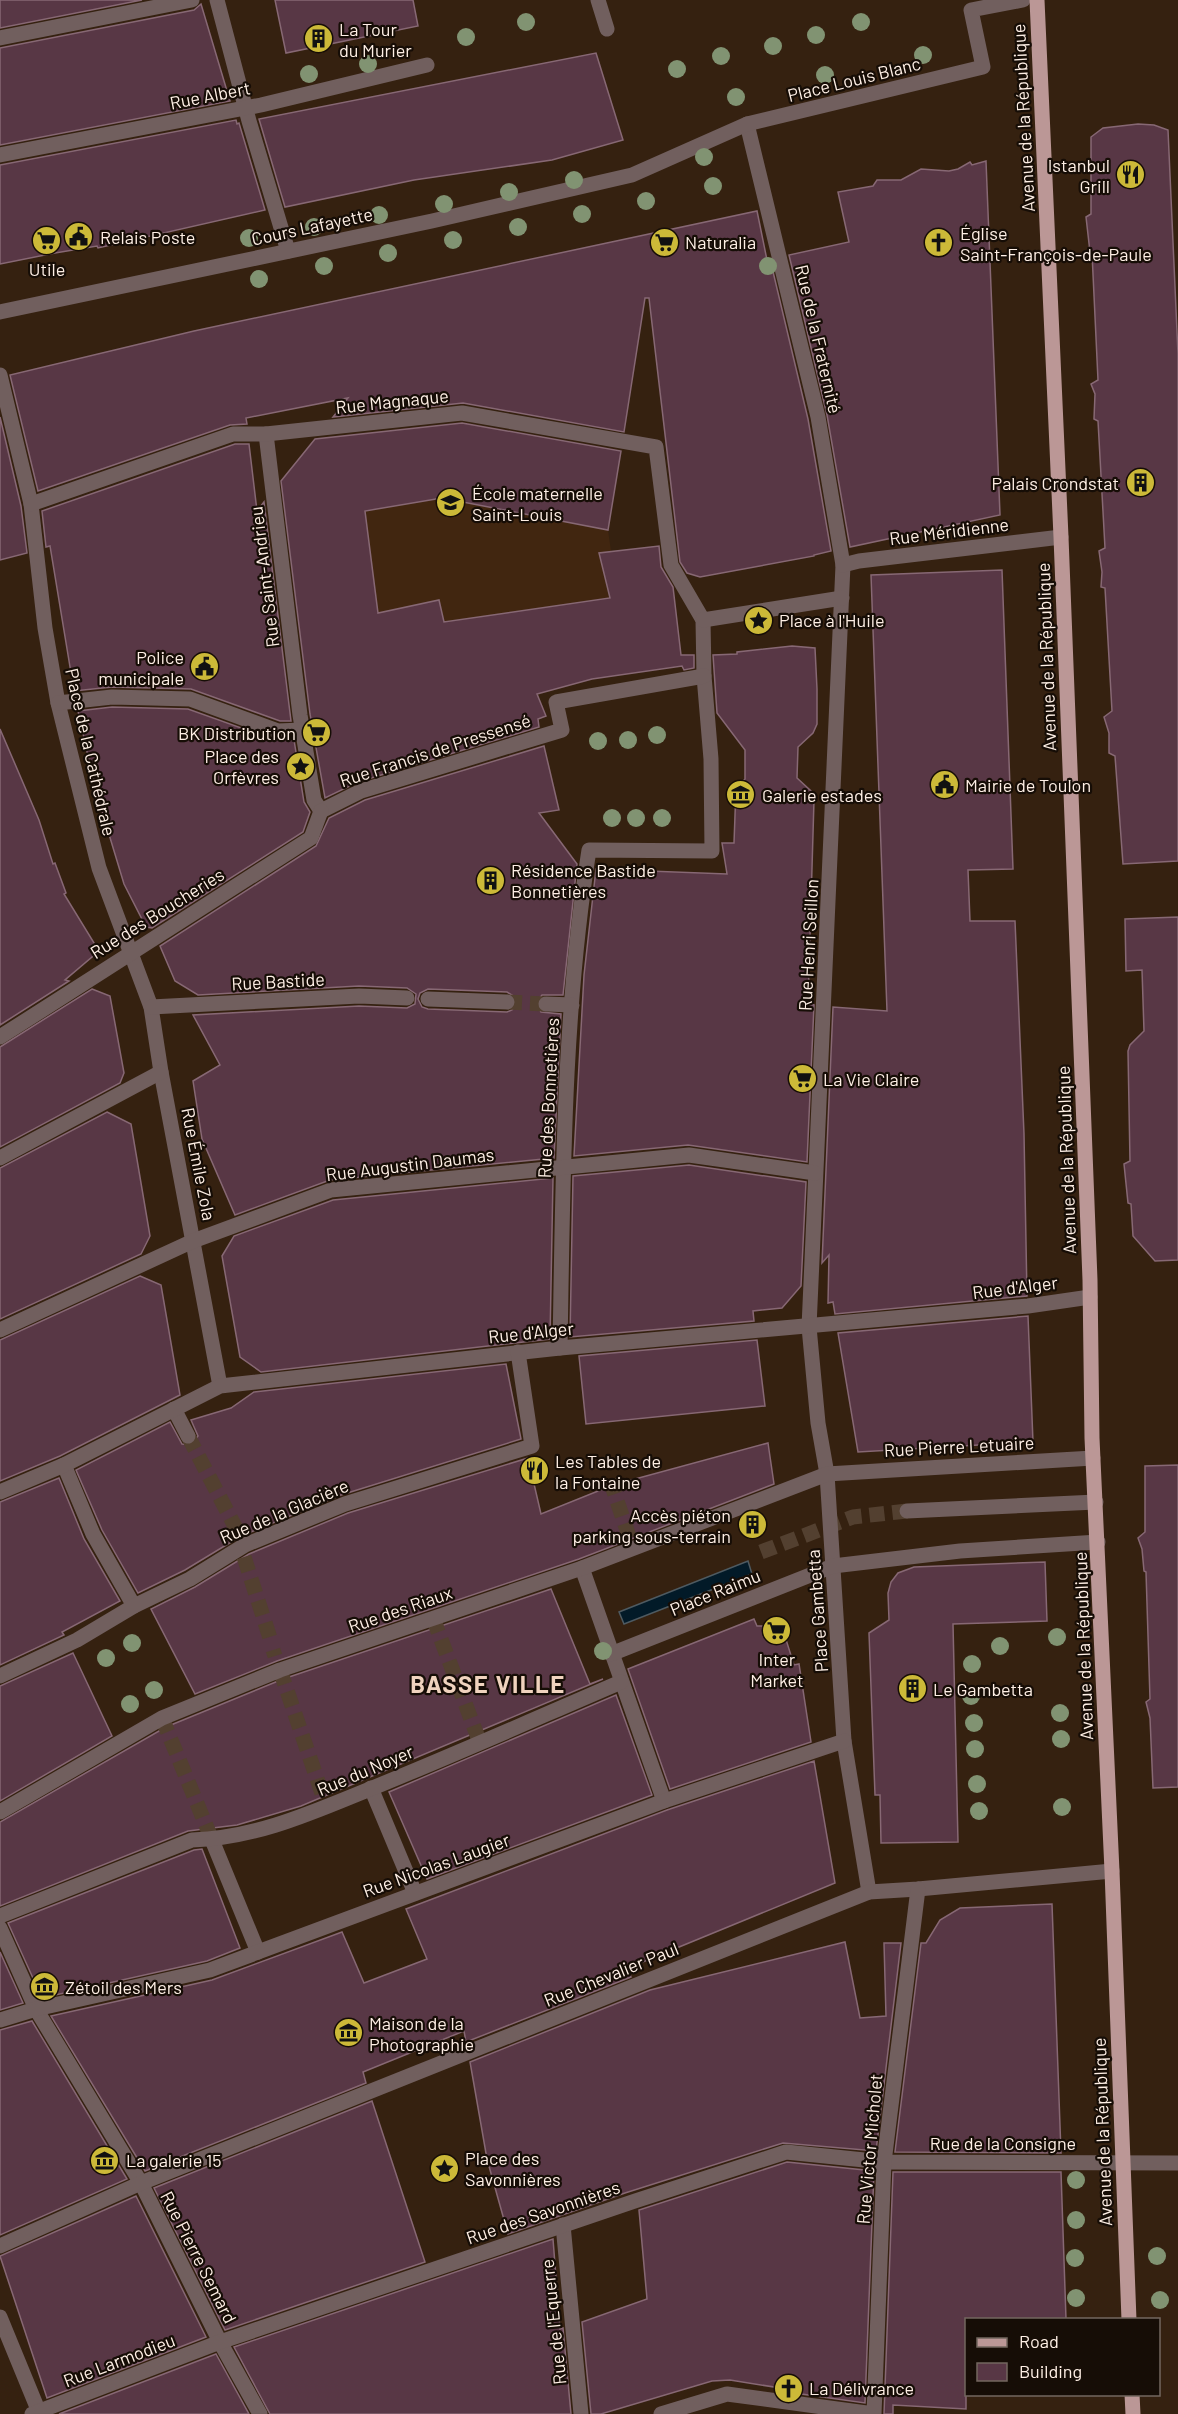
<svg xmlns="http://www.w3.org/2000/svg" width="1178" height="2414" font-family="Barlow,sans-serif">
<style>
.built{fill:#412610}
.water{fill:#021a28;stroke:#4e5a61;stroke-width:1.5}
.building{fill:#583745;stroke:#876874;stroke-width:1.5;fill-rule:evenodd}
.lines{fill:none;stroke-linecap:round;stroke-linejoin:round}
.minor-tunnel{stroke:#534030;stroke-width:15;stroke-dasharray:15 8;stroke-linecap:butt}
.minor{stroke:#715f5e;stroke-width:15}
.major{stroke:#bb9796;stroke-width:15}
.tree{fill:#819372}
.labels{text-anchor:middle;dominant-baseline:central;stroke-width:4.5;stroke-linejoin:round;paint-order:stroke}
.poi-label{font-size:18px;fill:#feefe5;stroke:#160d06;text-anchor:start}
.street-label{font-size:18px;fill:#feefe5;stroke:#160d06}
.district-label{font-size:24px;font-weight:bold;letter-spacing:1.5px;fill:#f0d3be;stroke:#160d06}
</style>
<rect width="100%" height="100%" fill="#352110"/>
<!-- built -->
<polygon class="built" points="447,426 620,456 608,530 611,551 599,553 609,598 444,622 439,600 378,613 377,600 310,445"/>
<!-- water -->
<polygon class="water" points="748,1561 752,1574 624,1624 619,1612"/>
<!-- building -->
<g class="building">
<polygon points="0,0 142,0 0,28"/>
<polygon points="275,0 413,0 418,26 286,53"/>
<polygon points="201,4 230,101 0,145 0,48 194,10"/>
<polygon points="596,53 623,140 552,160 414,180 285,207 259,119"/>
<polygon points="236,120 237,124 239,123 265,210 98,248 97,246 55,253 0,264 0,165"/>
<polygon points="1138,124 1154,125 1168,130 1178,354 1178,861 1123,864 1115,756 1109,753 1109,733 1104,717 1112,711 1105,588 1101,587 1102,572 1099,551 1105,548 1098,421 1094,419 1095,394 1091,384 1098,380 1092,253 1090,252 1086,217 1091,214 1091,137 1103,128"/>
<polygon points="986,161 1000,515 850,547 827,415 789,255 849,242 838,192 873,186 877,180 901,180 921,169 949,171 958,169 970,162 972,165"/>
<polygon points="757,211 767,260 770,259 808,419 831,551 814,555 814,556 700,577 687,573 680,562 649,298 645,298 624,432 463,403 333,417 348,398 246,418 247,424 230,425 38,491 10,375 194,331"/>
<polygon points="0,417 21,506 27,553 0,560"/>
<polygon points="462,423 621,451 608,530 442,498 365,511 378,613 439,600 444,622 610,598 599,553 659,546 661,567 673,587 681,655 694,655 694,668 684,670 682,666 592,679 537,694 546,716 538,719 539,727 358,782 325,798 310,714 281,481 315,439"/>
<polygon points="235,444 249,444 257,511 264,502 291,721 280,721 191,689 112,687 74,691 50,546 46,547 42,511"/>
<polygon points="1002,570 1013,869 968,870 970,921 1015,921 1024,1134 1027,1296 835,1314 833,1302 828,1303 829,1255 822,1263 833,1007 887,1011 871,575"/>
<polygon points="792,646 815,648 817,689 817,724 813,733 798,747 797,778 811,791 814,800 808,1004 814,1005 807,1162 688,1145 574,1156 584,975 596,869 727,874 722,843 734,843 736,788 745,779 745,750 717,713 713,655 737,654 737,652"/>
<polygon points="112,707 188,709 275,740 294,740 304,802 310,812 303,832 152,928 146,927 124,884 95,788 78,711"/>
<polygon points="0,729 39,820 53,864 55,863 66,893 64,894 99,951 65,980 69,981 0,1025"/>
<path d="M544,746L559,810L539,813L577,864L563,995H542L536,1003L541,1012L561,1014L554,1158L330,1180L235,1215L202,1139L193,1081L220,1065L193,1015L359,1006L407,1008L415,1004L416,994L407,988L359,986L198,995L175,981L160,946L316,846L329,818L365,800ZM428,989L507,992L515,997L517,1003L512,1010L507,1012L428,1009L422,1007L418,999L420,993Z"/>
<polygon points="1178,917 1178,1260 1155,1261 1133,1236 1131,1204 1128,1203 1124,1164 1130,1161 1128,1051 1130,1045 1144,1031 1142,970 1126,971 1125,919"/>
<polygon points="92,989 110,996 124,1073 120,1083 0,1147 0,1047"/>
<polygon points="107,1112 131,1124 150,1236 141,1254 0,1319 0,1168"/>
<polygon points="689,1165 806,1182 801,1286 782,1308 753,1311 754,1321 570,1337 573,1176"/>
<polygon points="553,1178 550,1339 261,1372 240,1357 222,1256 234,1236 333,1200"/>
<polygon points="140,1276 161,1285 180,1395 60,1456 0,1481 0,1340"/>
<polygon points="1028,1316 1033,1442 858,1452 838,1333"/>
<polygon points="757,1340 765,1406 586,1424 579,1356"/>
<polygon points="506,1364 521,1439 341,1495 241,1536 185,1570 138,1593 102,1530 76,1470 170,1422 182,1444 192,1445 198,1436 191,1420 231,1408 254,1392"/>
<polygon points="768,1443 774,1484 579,1559 277,1661 195,1694 151,1609 195,1587 249,1554 348,1513 528,1458 541,1514 613,1485"/>
<polygon points="1178,1465 1178,1787 1153,1788 1150,1718 1146,1702 1150,1699 1146,1572 1144,1571 1142,1549 1138,1538 1145,1532 1145,1466"/>
<polygon points="59,1478 84,1539 120,1601 62,1632 64,1635 0,1665 0,1502"/>
<polygon points="1045,1562 1047,1621 953,1624 958,1842 881,1843 880,1795 875,1795 869,1633 889,1620 888,1593 891,1582 898,1573 914,1567"/>
<polygon points="551,1589 590,1684 603,1679 301,1806 237,1825 188,1831 0,1906 0,1822 166,1727 283,1679"/>
<polygon points="754,1619 757,1626 774,1626 783,1630 794,1665 799,1664 811,1742 670,1789 628,1669"/>
<polygon points="73,1653 112,1736 0,1801 0,1686"/>
<polygon points="616,1695 652,1795 427,1879 389,1792"/>
<polygon points="814,1761 835,1883 628,1968 631,1977 466,2042 464,2031 363,2072 366,2083 145,2171 51,2016 212,1980 342,1932 364,1983 427,1959 406,1909 667,1810"/>
<polygon points="202,1849 240,1948 207,1961 42,1998 8,1923 194,1850"/>
<polygon points="1052,1904 1061,2153 895,2152 921,1943 926,1943 940,1920 960,1908"/>
<polygon points="845,1942 860,2018 886,2016 884,1943 901,1943 876,2151 783,2143 625,2193 508,2234 487,2159 470,2062 650,1990"/>
<polygon points="0,1952 23,2003 0,2010"/>
<polygon points="32,2021 127,2179 0,2235 0,2030"/>
<polygon points="372,2101 425,2262 225,2330 154,2188"/>
<polygon points="787,2162 874,2171 865,2403 780,2391 780,2388 730,2380 712,2381 601,2414 591,2414 582,2322 647,2299 639,2210"/>
<polygon points="893,2172 1061,2172 1066,2319 966,2319 966,2409 893,2405 893,2414 884,2414"/>
<polygon points="136,2196 206,2337 47,2398 0,2256"/>
<polygon points="553,2239 560,2329 563,2328 571,2414 270,2414 234,2347"/>
<polygon points="216,2354 249,2414 59,2414"/>
</g>
<g class="lines">
<!-- minor-tunnel -->
<g class="minor-tunnel">
<polyline points="507,1002 546,1004"/>
<polyline points="188,1436 241,1538"/>
<polyline points="610,1480 633,1548"/>
<polyline points="761,1552 853,1517 907,1511"/>
<polyline points="244,1557 270,1638"/>
<polyline points="433,1618 480,1743"/>
<polyline points="273,1650 275,1656"/>
<polyline points="280,1670 327,1808"/>
<polyline points="162,1718 212,1840"/>
</g>
<!-- minor -->
<g class="minor">
<polyline points="217,0 249,121 288,251"/>
<polyline points="598,0 607,29"/>
<polyline points="0,38 192,0"/>
<polyline points="747,124 818,417 843,565 809,1327 818,1423 827,1474 844,1741 869,1892"/>
<polyline points="0,155 261,105 427,65"/>
<polyline points="0,312 432,221 632,175 747,124 983,67 971,10 1023,0"/>
<polyline points="0,375 31,504 45,628 58,703 99,868 151,1007 161,1072 220,1386"/>
<polyline points="266,434 300,715 314,800 321,811"/>
<path d="M31,504L233,434H266L462,413L656,447L671,565L703,620L704,676L711,759L712,851L589,850C563,1014 563,1182 560,1348"/>
<polyline points="843,565 859,561 1061,537"/>
<polyline points="703,620 842,598"/>
<polyline points="58,703 112,697 190,699 278,731 302,730"/>
<polyline points="321,811 361,791 562,730 556,702 704,676"/>
<polyline points="428,999 507,1002"/>
<polyline points="546,1004 572,1005"/>
<polyline points="151,1007 359,996 407,998"/>
<polyline points="0,1037 311,838 321,811"/>
<polyline points="0,1158 161,1072"/>
<polyline points="0,1330 193,1241 331,1190 689,1155 815,1173"/>
<polyline points="174,1409 188,1436"/>
<polyline points="64,1465 93,1534 134,1606"/>
<polyline points="0,1492 64,1465 220,1386 560,1348 1028,1306 1090,1297"/>
<polyline points="907,1511 1096,1502"/>
<polyline points="582,1568 664,1801"/>
<polyline points="611,1654 833,1566 960,1551 1098,1542"/>
<polyline points="0,1676 77,1640 134,1606 190,1579 245,1545 345,1504 532,1446 518,1352"/>
<polyline points="371,1788 415,1893"/>
<polyline points="0,1812 162,1718 280,1670 582,1568 827,1474 1093,1458"/>
<polyline points="212,1840 258,1952"/>
<path d="M0,1916L192,1840C256,1838 311,1813 370,1789C454,1755 537,1718 621,1682"/>
<polyline points="0,1928 36,2009 141,2183 220,2342 260,2414"/>
<polyline points="0,2020 36,2009 210,1970 664,1801 844,1741"/>
<polyline points="563,2225 581,2414"/>
<polyline points="0,2246 141,2183 869,1892 918,1889 1112,1871"/>
<polyline points="0,2317 39,2412"/>
<polyline points="32,2414 220,2342 635,2201 786,2152 884,2162 1178,2163"/>
<polyline points="661,2414 727,2394 874,2414 884,2162 918,1889"/>
</g>
<!-- major -->
<g class="major">
<polyline points="1037,0 1061,537 1090,1280 1092,1438 1112,1871 1129,2320"/>
<polyline points="1132,2394 1133,2414"/>
</g>
</g>
<!-- trees -->
<g class="tree">
<circle cx="526" cy="22" r="9"/>
<circle cx="861" cy="22" r="9"/>
<circle cx="816" cy="35" r="9"/>
<circle cx="466" cy="37" r="9"/>
<circle cx="773" cy="46" r="9"/>
<circle cx="923" cy="55" r="9"/>
<circle cx="721" cy="56" r="9"/>
<circle cx="368" cy="64" r="9"/>
<circle cx="677" cy="69" r="9"/>
<circle cx="309" cy="74" r="9"/>
<circle cx="825" cy="75" r="9"/>
<circle cx="736" cy="97" r="9"/>
<circle cx="704" cy="157" r="9"/>
<circle cx="574" cy="180" r="9"/>
<circle cx="713" cy="186" r="9"/>
<circle cx="509" cy="192" r="9"/>
<circle cx="646" cy="201" r="9"/>
<circle cx="444" cy="204" r="9"/>
<circle cx="582" cy="214" r="9"/>
<circle cx="379" cy="215" r="9"/>
<circle cx="314" cy="227" r="9"/>
<circle cx="518" cy="227" r="9"/>
<circle cx="249" cy="238" r="9"/>
<circle cx="453" cy="240" r="9"/>
<circle cx="388" cy="253" r="9"/>
<circle cx="324" cy="266" r="9"/>
<circle cx="768" cy="266" r="9"/>
<circle cx="259" cy="279" r="9"/>
<circle cx="657" cy="735" r="9"/>
<circle cx="628" cy="740" r="9"/>
<circle cx="598" cy="741" r="9"/>
<circle cx="612" cy="818" r="9"/>
<circle cx="636" cy="818" r="9"/>
<circle cx="662" cy="818" r="9"/>
<circle cx="1057" cy="1637" r="9"/>
<circle cx="132" cy="1643" r="9"/>
<circle cx="1000" cy="1646" r="9"/>
<circle cx="603" cy="1651" r="9"/>
<circle cx="106" cy="1658" r="9"/>
<circle cx="972" cy="1664" r="9"/>
<circle cx="154" cy="1690" r="9"/>
<circle cx="971" cy="1696" r="9"/>
<circle cx="130" cy="1704" r="9"/>
<circle cx="1060" cy="1713" r="9"/>
<circle cx="974" cy="1723" r="9"/>
<circle cx="1061" cy="1739" r="9"/>
<circle cx="975" cy="1749" r="9"/>
<circle cx="977" cy="1784" r="9"/>
<circle cx="1062" cy="1807" r="9"/>
<circle cx="979" cy="1811" r="9"/>
<circle cx="1076" cy="2180" r="9"/>
<circle cx="1076" cy="2220" r="9"/>
<circle cx="1157" cy="2256" r="9"/>
<circle cx="1075" cy="2258" r="9"/>
<circle cx="1076" cy="2298" r="9"/>
<circle cx="1160" cy="2300" r="9"/>
</g>
<!-- icons -->
<defs>
<symbol id="building-disc" viewBox="-11 -11 22 22"><circle r="9.5" fill="#ccb938" stroke="#160d06"/><path d="M-4-6H4V6H1V3H-1V6H-4ZM-2.5-4.3h1.7v1.8h-1.7ZM.8-4.3h1.7v1.8H.8ZM-2.5-1h1.7V.8h-1.7ZM.8-1h1.7V.8H.8Z" fill="#111"/></symbol>
<symbol id="restaurant-disc" viewBox="-11 -11 22 22"><circle r="9.5" fill="#ccb938" stroke="#160d06"/><path d="M-5-6h1v4h1v-4h1v4h1v-4h1v5L-1.5 .5V6h-2V.5L-5-1ZM5-6V6H3V1.5H1.5Q1.5-4 5-6Z" fill="#111"/></symbol>
<symbol id="civic-disc" viewBox="-11 -11 22 22"><circle r="9.5" fill="#ccb938" stroke="#160d06"/><path d="M-.6-6.5H3V-4.5H.6V-3L4-1V1h2V6H-6V1h2V-1L-.6-3ZM-1.2 2.5V6h2.4V2.5Z" fill="#111"/></symbol>
<symbol id="supermarket-disc" viewBox="-11 -11 22 22"><circle r="9.5" fill="#ccb938" stroke="#160d06"/><path d="M-6-5.5h2.5l.6 2H6L4.5 2H-2.5L-4.4-4H-6ZM-1.5 3.2a1.3 1.3 0 1 0 .1 0ZM3 3.2a1.3 1.3 0 1 0 .1 0Z" fill="#111"/></symbol>
<symbol id="church-disc" viewBox="-11 -11 22 22"><circle r="9.5" fill="#ccb938" stroke="#160d06"/><path d="M-1.2-6h2.4v3.5h3.3v2.4h-3.3V6h-2.4V-.1h-3.3v-2.4h3.3Z" fill="#111"/></symbol>
<symbol id="school-disc" viewBox="-11 -11 22 22"><circle r="9.5" fill="#ccb938" stroke="#160d06"/><path d="M0-5L7-2L0 1L-7-2ZM-4 1L0 2.5L4 1V4Q0 6-4 4Z" fill="#111"/></symbol>
<symbol id="sight-disc" viewBox="-11 -11 22 22"><circle r="9.5" fill="#ccb938" stroke="#160d06"/><path d="M0-6L1.8-2.2L6-1.7L2.9 1.2L3.7 5.4L0 3.3L-3.7 5.4L-2.9 1.2L-6-1.7L-1.8-2.2Z" fill="#111"/></symbol>
<symbol id="museum-disc" viewBox="-11 -11 22 22"><circle r="9.5" fill="#ccb938" stroke="#160d06"/><path d="M0-6L6-3V-2H-6V-3ZM-5-1h2V3h-2ZM-1-1h2V3h-2ZM3-1h2V3H3ZM-6 4H6V6H-6Z" fill="#111"/></symbol>
</defs>
<g fill-rule="evenodd">
<use href="#building-disc" x="302" y="22" width="33" height="33"/>
<use href="#restaurant-disc" x="1114" y="158" width="33" height="33"/>
<use href="#civic-disc" x="62" y="220" width="33" height="33"/>
<use href="#supermarket-disc" x="30" y="224" width="33" height="33"/>
<use href="#supermarket-disc" x="648" y="226" width="33" height="33"/>
<use href="#church-disc" x="922" y="226" width="33" height="33"/>
<use href="#building-disc" x="1124" y="466" width="33" height="33"/>
<use href="#school-disc" x="434" y="486" width="33" height="33"/>
<use href="#sight-disc" x="742" y="604" width="33" height="33"/>
<use href="#civic-disc" x="188" y="650" width="33" height="33"/>
<use href="#supermarket-disc" x="300" y="716" width="33" height="33"/>
<use href="#sight-disc" x="284" y="750" width="33" height="33"/>
<use href="#civic-disc" x="928" y="768" width="33" height="33"/>
<use href="#museum-disc" x="724" y="778" width="33" height="33"/>
<use href="#building-disc" x="474" y="864" width="33" height="33"/>
<use href="#supermarket-disc" x="786" y="1062" width="33" height="33"/>
<use href="#restaurant-disc" x="518" y="1454" width="33" height="33"/>
<use href="#building-disc" x="736" y="1508" width="33" height="33"/>
<use href="#supermarket-disc" x="760" y="1614" width="33" height="33"/>
<use href="#building-disc" x="896" y="1672" width="33" height="33"/>
<use href="#museum-disc" x="28" y="1970" width="33" height="33"/>
<use href="#museum-disc" x="332" y="2016" width="33" height="33"/>
<use href="#museum-disc" x="88" y="2144" width="33" height="33"/>
<use href="#sight-disc" x="428" y="2152" width="33" height="33"/>
<use href="#church-disc" x="772" y="2372" width="33" height="33"/>
</g>
<g class="labels">
<!-- poi labels -->
<g class="poi-label">
<text x="339" y="29">La Tour<tspan x="339" dy="21">du Murier</tspan></text>
<text x="1110" y="165" text-anchor="end">Istanbul<tspan x="1110" dy="21">Grill</tspan></text>
<text x="960" y="233">Église<tspan x="960" dy="21">Saint-François-de-Paule</tspan></text>
<text x="100" y="237">Relais Poste</text>
<text x="685" y="242">Naturalia</text>
<text x="47" y="269" text-anchor="middle">Utile</text>
<text x="1119" y="483" text-anchor="end">Palais Crondstat</text>
<text x="472" y="493">École maternelle<tspan x="472" dy="21">Saint-Louis</tspan></text>
<text x="779" y="620">Place à l'Huile</text>
<text x="184" y="657" text-anchor="end">Police<tspan x="184" dy="21">municipale</tspan></text>
<text x="296" y="733" text-anchor="end">BK Distribution</text>
<text x="279" y="756" text-anchor="end">Place des<tspan x="279" dy="21">Orfèvres</tspan></text>
<text x="965" y="785">Mairie de Toulon</text>
<text x="762" y="795">Galerie estades</text>
<text x="511" y="870">Résidence Bastide<tspan x="511" dy="21">Bonnetières</tspan></text>
<text x="823" y="1079">La Vie Claire</text>
<text x="555" y="1461">Les Tables de<tspan x="555" dy="21">la Fontaine</tspan></text>
<text x="731" y="1515" text-anchor="end">Accès piéton<tspan x="731" dy="21">parking sous-terrain</tspan></text>
<text x="777" y="1659" text-anchor="middle">Inter<tspan x="777" dy="21">Market</tspan></text>
<text x="933" y="1689">Le Gambetta</text>
<text x="65" y="1987">Zétoil des Mers</text>
<text x="369" y="2023">Maison de la<tspan x="369" dy="21">Photographie</tspan></text>
<text x="465" y="2158">Place des<tspan x="465" dy="21">Savonnières</tspan></text>
<text x="126" y="2160">La galerie 15</text>
<text x="809" y="2388">La Délivrance</text>
</g>
<!-- street labels -->
<g class="street-label">
<text transform="translate(854 79) rotate(-14)">Place Louis Blanc</text>
<text transform="translate(210 95) rotate(-11)">Rue Albert</text>
<text transform="translate(1023 118) rotate(-93)">Avenue de la République</text>
<text transform="translate(312 226) rotate(-12)">Cours Lafayette</text>
<text transform="translate(819 339) rotate(77)">Rue de la Fraternité</text>
<text transform="translate(392 401) rotate(-6)">Rue Magnaque</text>
<text transform="translate(949 531) rotate(-7)">Rue Méridienne</text>
<text transform="translate(264 577) rotate(-97)">Rue Saint-Andrieu</text>
<text transform="translate(1046 657) rotate(-92)">Avenue de la République</text>
<text transform="translate(435 750) rotate(-18)">Rue Francis de Pressensé</text>
<text transform="translate(91 752) rotate(77)">Place de la Cathédrale</text>
<text transform="translate(157 913) rotate(-32)">Rue des Boucheries</text>
<text transform="translate(808 945) rotate(-87)">Rue Henri Seillon</text>
<text transform="translate(278 981) rotate(-3)">Rue Bastide</text>
<text transform="translate(548 1098) rotate(-87)">Rue des Bonnetières</text>
<text transform="translate(1066 1160) rotate(-92)">Avenue de la République</text>
<text transform="translate(199 1164) rotate(79)">Rue Émile Zola</text>
<text transform="translate(410 1164) rotate(-7)">Rue Augustin Daumas</text>
<text transform="translate(1015 1287) rotate(-7)">Rue d'Alger</text>
<text transform="translate(531 1332) rotate(-6)">Rue d'Alger</text>
<text transform="translate(959 1446) rotate(-3)">Rue Pierre Letuaire</text>
<text transform="translate(284 1511) rotate(-23)">Rue de la Glacière</text>
<text transform="translate(715 1592) rotate(-22)">Place Raimu</text>
<text transform="translate(400 1609) rotate(-19)">Rue des Riaux</text>
<text transform="translate(817 1611) rotate(-94)">Place Gambetta</text>
<text transform="translate(1083 1646) rotate(-92)">Avenue de la République</text>
<text transform="translate(365 1770) rotate(-23)">Rue du Noyer</text>
<text transform="translate(436 1865) rotate(-20)">Rue Nicolas Laugier</text>
<text transform="translate(611 1974) rotate(-22)">Rue Chevalier Paul</text>
<text transform="translate(1102 2132) rotate(-92)">Avenue de la République</text>
<text x="1003" y="2143">Rue de la Consigne</text>
<text transform="translate(869 2149) rotate(-85)">Rue Victor Micholet</text>
<text transform="translate(543 2212) rotate(-19)">Rue des Savonnières</text>
<text transform="translate(199 2257) rotate(63)">Rue Pierre Semard</text>
<text transform="translate(553 2322) rotate(-96)">Rue de l'Equerre</text>
<text transform="translate(119 2360) rotate(-21)">Rue Larmodieu</text>
</g>
<!-- district labels -->
<g class="district-label">
<text x="488" y="1683">BASSE VILLE</text>
</g>
</g>
<!-- legend -->
<rect x="965" y="2318" width="195" height="78" fill="#160d06" stroke="#73675f" stroke-width="1.5"/>
<rect x="977" y="2338" width="30" height="9" fill="#bb9796" stroke="#73675f" stroke-width="1.5"/>
<text x="1019" y="2348" font-size="18" fill="#feefe5">Road</text>
<rect x="977" y="2363" width="30" height="18" fill="#583745" stroke="#73675f" stroke-width="1.5"/>
<text x="1019" y="2378" font-size="18" fill="#feefe5">Building</text>
</svg>
